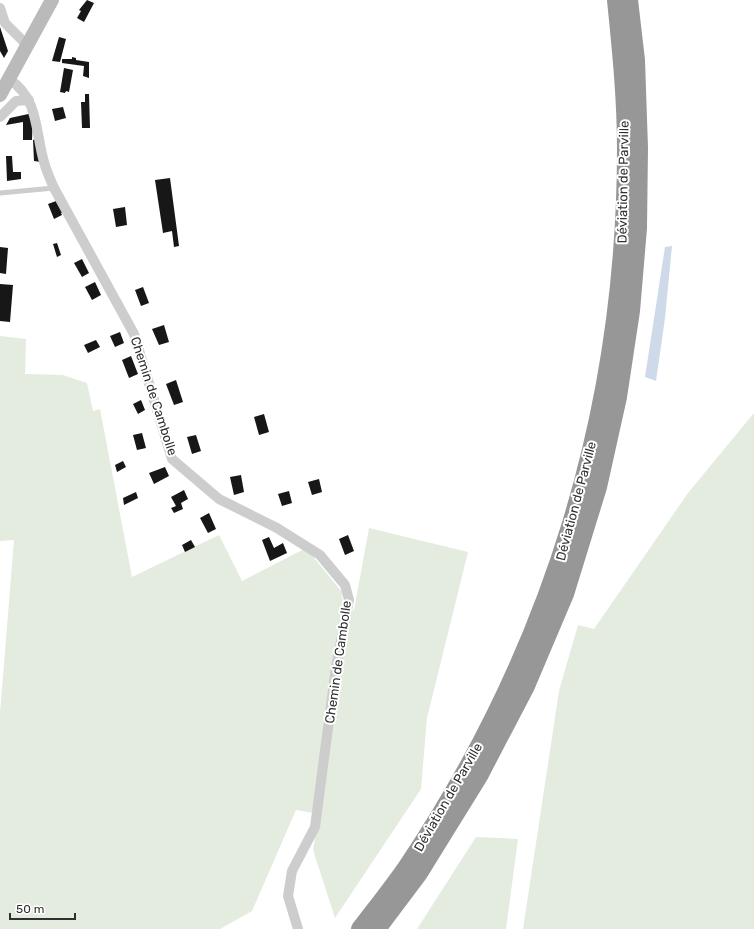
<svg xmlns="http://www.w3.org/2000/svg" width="754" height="929" font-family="Rubik,sans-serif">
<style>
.green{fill:#e4ece0}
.water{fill:#cedae9}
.building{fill:#171717}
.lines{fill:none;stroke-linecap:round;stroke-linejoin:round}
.lane{stroke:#cdcdcd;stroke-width:5}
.street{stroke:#cdcdcd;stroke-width:10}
.secondary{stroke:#bababa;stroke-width:14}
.highway{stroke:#979797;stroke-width:18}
.labels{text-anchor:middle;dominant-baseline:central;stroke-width:4;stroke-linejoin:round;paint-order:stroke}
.street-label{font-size:13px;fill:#303030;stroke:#fff}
</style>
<rect width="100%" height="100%" fill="#fff"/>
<!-- green -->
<g class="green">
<polygon points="0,336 26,339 25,374 63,375 87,383 93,411 100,409 132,577 219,535 242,581 306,548 342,592 343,610 354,610 369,528 468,552 427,718 421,789 335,918 313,850 319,814 296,810 252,911 220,929 0,929 0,713 14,540 0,541"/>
<polygon points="754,413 754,929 523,929 559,691 578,625 594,629 688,493"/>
<polygon points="476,837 518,839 506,929 417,929"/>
</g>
<!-- water -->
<polygon class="water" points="672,246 665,318 656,381 645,377 665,247"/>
<!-- building -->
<g class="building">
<polygon points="87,0 94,3 84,22 77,18 81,11 79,10"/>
<polygon points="0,27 8,51 4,58 0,51"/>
<polygon points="59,37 66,39 60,62 52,61"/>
<polygon points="72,57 76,58 76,60 89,62 89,78 83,76 84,66 62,63 62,59 72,59"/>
<polygon points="64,68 73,70 69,92 66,91 65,93 60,92"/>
<polygon points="85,94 89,94 90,128 82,128 81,102 85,102"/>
<polygon points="63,107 66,118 55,121 52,109"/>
<polygon points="33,113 32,140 23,140 23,122 6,125 10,118"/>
<polygon points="36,139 41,162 34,161 33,140"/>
<polygon points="6,156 12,156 13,172 21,172 21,179 7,181"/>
<polygon points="170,178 179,246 174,247 172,231 163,233 155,180"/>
<polygon points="56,201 65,211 61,213 62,215 54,219 48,204"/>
<polygon points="125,207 127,225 116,227 113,209"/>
<polygon points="57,243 61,255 57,257 53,244"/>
<polygon points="0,247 8,248 6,274 0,273"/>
<polygon points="82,259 89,273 82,277 74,263"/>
<polygon points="95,282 101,295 92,300 85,287"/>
<polygon points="0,284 13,285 10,322 0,321"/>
<polygon points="143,287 149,303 141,306 135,290"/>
<polygon points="164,325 169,342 159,345 152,329"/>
<polygon points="120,332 124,343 115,347 110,336"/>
<polygon points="96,340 100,347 88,353 84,345"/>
<polygon points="131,356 138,374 129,378 122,360"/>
<polygon points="176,380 183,402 174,405 166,384"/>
<polygon points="141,400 145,410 138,414 133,404"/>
<polygon points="264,414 269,432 259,435 254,417"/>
<polygon points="142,433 146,448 137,450 133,435"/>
<polygon points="196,435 201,451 192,454 187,437"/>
<polygon points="123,461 126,467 117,472 115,465"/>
<polygon points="165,467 169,476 154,484 149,473"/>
<polygon points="241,475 244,492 234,495 230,477"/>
<polygon points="319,479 322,492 312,495 308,482"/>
<polygon points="184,490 188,499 181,503 183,509 174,513 171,508 176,506 171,497"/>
<polygon points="289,491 292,503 282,506 278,494"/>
<polygon points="136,492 138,498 124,505 123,498"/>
<polygon points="209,513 216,529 208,533 200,518"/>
<polygon points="348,535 354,551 345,555 339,539"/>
<polygon points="269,537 274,548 283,543 287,553 270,561 262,540"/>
<polygon points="191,540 195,547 185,552 182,545"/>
</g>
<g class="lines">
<!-- lane -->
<polyline class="lane" points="0,193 54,188"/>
<!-- street -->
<g class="street">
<polyline points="0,8 5,23 27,45"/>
<path d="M9,79C39,99 35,131 44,162C46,170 50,179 54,188L134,334L172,459L219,499L277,528L320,555L345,585L349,600L336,667L315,827L292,871L288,896L298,929"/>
<polyline points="0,117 16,101 29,100"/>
</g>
<!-- secondary -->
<polyline class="secondary" points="0,95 52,0"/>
<!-- highway -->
<g class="highway">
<path d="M360,929C376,908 393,887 408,865C552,650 626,408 626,149C626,99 621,49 616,0"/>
<polyline points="377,929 419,873 479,776 526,686 565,594 598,487 618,397 631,311 638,228 639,148 636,60 629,0"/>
</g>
</g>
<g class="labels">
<!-- street labels -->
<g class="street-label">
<text transform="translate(623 182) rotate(-89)">Déviation de Parville</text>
<text transform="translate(154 396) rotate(72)">Chemin de Cambolle</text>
<text transform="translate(576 501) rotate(-75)">Déviation de Parville</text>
<text transform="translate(338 662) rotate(-82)">Chemin de Cambolle</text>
<text transform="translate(448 797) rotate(-60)">Déviation de Parville</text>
</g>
</g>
<!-- scale -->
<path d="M10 913v6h65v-6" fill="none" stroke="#303030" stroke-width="2"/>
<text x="16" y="913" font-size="12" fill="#303030" stroke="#ffffff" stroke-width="3" paint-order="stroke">50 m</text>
</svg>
